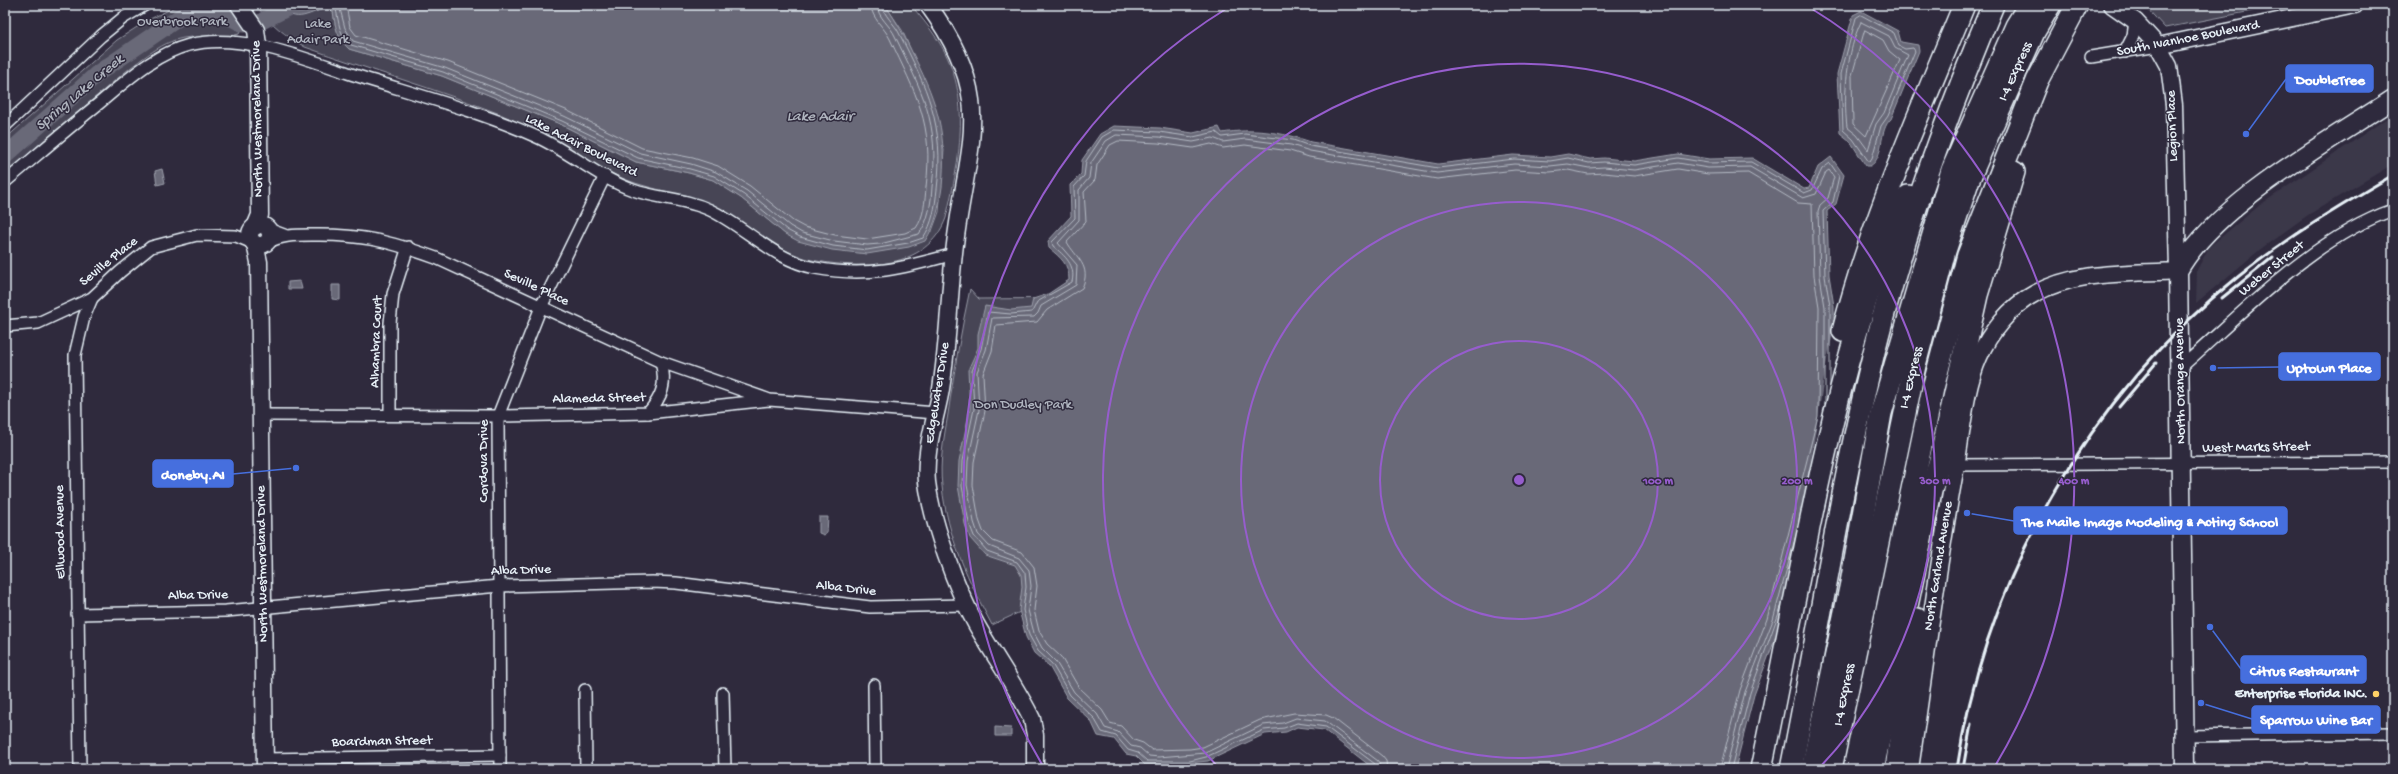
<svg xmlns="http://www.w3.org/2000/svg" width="2398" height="774" font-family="'Gochi Hand',sans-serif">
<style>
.built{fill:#3b3749}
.green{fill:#464455;stroke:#979aa6}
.water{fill:#696978;stroke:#9c9fab}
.pier{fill:#2f2a3d}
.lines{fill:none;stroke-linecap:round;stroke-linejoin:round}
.shore{stroke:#b5bbc5;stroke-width:1}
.river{stroke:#696978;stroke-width:17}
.street-casing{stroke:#e8f1f8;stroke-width:14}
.secondary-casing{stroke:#e8f1f8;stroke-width:19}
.primary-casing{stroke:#e8f1f8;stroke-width:21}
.highway-casing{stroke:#e8f1f8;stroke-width:24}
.street{stroke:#2f2a3d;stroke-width:11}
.secondary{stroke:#2f2a3d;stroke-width:16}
.primary{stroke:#2f2a3d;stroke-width:18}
.highway{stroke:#2f2a3d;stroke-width:21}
.rail{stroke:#e8f1f8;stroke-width:3}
.ring{fill:none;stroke:#965dcd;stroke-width:2}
.poi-dot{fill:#ffd166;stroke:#2f2a3d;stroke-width:1.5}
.labels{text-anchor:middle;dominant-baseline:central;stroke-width:3;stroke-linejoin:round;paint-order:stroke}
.park-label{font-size:14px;fill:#afb4bf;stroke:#2f2a3d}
.street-label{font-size:14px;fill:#e8f1f8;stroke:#2f2a3d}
.poi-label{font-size:14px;font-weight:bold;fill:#e8f1f8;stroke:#2f2a3d;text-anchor:end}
.water-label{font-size:15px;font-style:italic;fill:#afb4be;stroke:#2f2a3d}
.centre{fill:#965dcd;stroke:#2f2a3d;stroke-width:2}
.ring-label{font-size:12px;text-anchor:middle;font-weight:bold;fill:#965dcd;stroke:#2f2a3d;stroke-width:3;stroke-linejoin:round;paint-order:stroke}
.leader{fill:none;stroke:#466fde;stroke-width:1.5}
.callout-dot{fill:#466fde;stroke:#2f2a3d;stroke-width:1.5}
.callout{fill:#466fde;stroke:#466fde;stroke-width:1.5}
.callout-label{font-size:15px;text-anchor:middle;font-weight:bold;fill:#fff}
</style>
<rect width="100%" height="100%" fill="#2f2a3d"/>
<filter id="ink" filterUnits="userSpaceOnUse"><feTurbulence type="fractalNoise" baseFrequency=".025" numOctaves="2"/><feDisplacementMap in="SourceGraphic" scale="8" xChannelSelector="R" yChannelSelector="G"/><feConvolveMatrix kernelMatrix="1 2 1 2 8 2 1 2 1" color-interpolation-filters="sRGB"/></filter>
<g filter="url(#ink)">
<!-- built -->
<polygon class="built" points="2393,114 2393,164 2308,215 2262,248 2196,303 2197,270 2209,247 2260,205"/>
<!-- green -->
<g class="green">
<path d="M179,5H227C234,14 246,23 239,34C219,41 196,33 175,40C152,48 124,73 105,89C72,117 38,146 5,174V139L117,40L148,20Z"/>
<path d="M256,5H280C295,25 310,11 328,8L333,11C335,26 337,38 349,49L442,76L560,124L636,162L689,173L713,180L741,198L785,234L932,231L939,212L944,150L914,57L902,30L885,5H911C919,15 928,25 935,36C974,91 960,158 946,218C927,270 863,269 817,261C786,256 756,231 729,215C723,211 715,206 708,203C677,192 643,189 613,174C575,155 540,131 500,114C436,89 370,70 305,47C286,36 269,23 256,5Z"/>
<polygon points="2144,5 2282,5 2165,28"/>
<path d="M970,289L979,299L1096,298L1035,605L992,625C969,582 947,536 942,486C939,462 944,438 948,414C954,372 961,330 970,289Z"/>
</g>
<!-- water -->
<g class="water">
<path d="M280,5H885C898,23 905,38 915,58C938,104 947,135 942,187C939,207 936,224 925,241L909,247L867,254L832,250L798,241L785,234L741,198L713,180L689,173L636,162L560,124L442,76L349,49C337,38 335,26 333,11L328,8C310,11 296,27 280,5Z"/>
<path d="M1861,11L1898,31L1901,42L1918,45L1919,51L1891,119C1878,130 1885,158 1870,166H1866L1850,141L1840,133L1837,74L1853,15Z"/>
<path d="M1114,126L1160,128L1193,133L1219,127L1222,133C1252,128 1282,132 1311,142L1438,164L1513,155L1550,157L1568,154L1590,159L1604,158L1634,161L1678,154L1709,159L1752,158L1804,189L1809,188L1818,167L1831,157L1844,175L1836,204L1827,211L1829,275L1834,306V418L1781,623L1754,695L1735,769H1374L1324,730L1297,727L1286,732L1265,734L1208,761L1159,766L1145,765L1136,756L1126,754L1114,739L1098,736L1091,721L1067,698L1049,666L1034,653L1026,637L1019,610L1022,587L1021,575L1015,565L985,555L970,538L965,524L958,486L959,461L970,409L968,370L978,348V334L985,306L1011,310L1031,308L1033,299L1048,294L1069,280C1069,264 1061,258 1049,248L1048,241L1071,216L1070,185L1081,174L1082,160L1100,134Z"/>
<polygon points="162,169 165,183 157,185 155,171"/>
<polygon points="300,281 302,289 288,289 288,282"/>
<polygon points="332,285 340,285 340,300 332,299"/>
<polygon points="819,517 828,517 827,533 824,535 819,533"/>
<polygon points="995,727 1011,728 1011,736 995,736"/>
</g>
<!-- pier -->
<polygon class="pier" points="1836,321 1835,418 1779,634 1776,633 1809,473 1827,359"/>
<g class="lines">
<!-- shore -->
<g class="shore">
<path d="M285,5C297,18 310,10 323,5"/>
<path d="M331,5L336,9C339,23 339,35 351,45L443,72L562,121L638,158L690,169L714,176L744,195L787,230L800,237L833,246L867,250L908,243L923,238C933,223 935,207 937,189C945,125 927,88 899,33C895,24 883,15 882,5"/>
<path d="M339,5L345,28L353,41L445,68L564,116L640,153L691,164L716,172L747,191L790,226L802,233L834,241L867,245L880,244L919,234C929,220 931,203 932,187C940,122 922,92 895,36C891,26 877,17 877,5"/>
<path d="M346,5L350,27L356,35L448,62L566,110L642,148L693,158L718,166L750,186L793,221L804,227L835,235L867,239L905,233L916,228C924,217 925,201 926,187C934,123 916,95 890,39C885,28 871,18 871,5"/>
<polygon points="1861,15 1894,33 1899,46 1905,49 1913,48 1915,51 1888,116 1881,126 1872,158 1869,162 1853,139 1843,130 1841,74 1856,18"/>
<path d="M1861,22L1889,36L1895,48L1908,55L1884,113L1876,124L1868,150L1857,135L1847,127C1843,96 1847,50 1861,22Z"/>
<polygon points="1865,30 1883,40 1889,51 1900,60 1866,136 1853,124 1852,76"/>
<path d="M1376,769L1375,764L1326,727L1297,723L1284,728L1264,730L1206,757L1190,761H1147L1138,753L1128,750L1116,736L1102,732L1094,718L1070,695L1052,664L1038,651L1029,635L1023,610L1026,587L1025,573L1017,562L987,551L974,536L969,523L962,486L963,461L974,409L972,371L981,349L988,312L1011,314L1032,312L1037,302L1072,282C1076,265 1065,256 1053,246L1052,242L1075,218L1074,187L1084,176L1086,161L1102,137L1114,130L1159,132L1193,137L1216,132L1222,137L1245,134L1293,140L1310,146L1438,168L1514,159L1550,161L1568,158L1589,163L1604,162L1634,165L1678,158L1708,163L1751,162L1804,193L1812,190L1822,169L1830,163L1839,176L1833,202L1823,211L1825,276L1830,306V387"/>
<polyline points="1381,769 1378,761 1325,721 1296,718 1283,723 1263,725 1205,753 1159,757 1149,756 1140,748 1131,746 1118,732 1105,728 1097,714 1074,692 1056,662 1042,648 1034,633 1028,610 1031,586 1029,570 1019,558 989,546 978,534 974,522 967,485 968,461 979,410 977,372 986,350 992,318 1034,317 1038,313 1041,306 1076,285 1077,265 1058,243 1079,220 1079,190 1089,178 1091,163 1106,141 1116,135 1159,137 1193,142 1213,138 1223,142 1245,139 1291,145 1310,151 1437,173 1514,164 1550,166 1568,164 1589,168 1604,167 1634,170 1678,163 1708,168 1750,167 1803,198 1816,194 1826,172 1829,170 1834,177 1828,198 1820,205 1818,211 1820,276 1825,307 1825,407"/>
<path d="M1387,769L1386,761L1382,756L1333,718L1326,715L1294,713L1260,720L1203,747L1190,749L1152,750L1143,743L1134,740L1121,726L1110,723L1102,710L1079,688L1061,657L1047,644L1039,631L1034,610L1037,586L1034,567L1022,552L993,541L983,531L979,520L973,485L974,462L985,411L983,374L992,351L996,325L1037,322L1047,310L1082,288C1092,266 1076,258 1067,242L1086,221L1084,192L1095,180L1097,165L1110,145L1118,141L1158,143L1193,148L1211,144L1223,148L1245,145L1290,151L1309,157L1437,179L1515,170L1550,172L1568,170L1588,174L1604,173L1634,176L1678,169L1708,174L1748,173L1798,203L1812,204L1814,276L1819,307L1818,416L1767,619L1740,690L1720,769"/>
<polyline points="1726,769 1745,692 1773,620 1796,535"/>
<polyline points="1731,769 1750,693 1781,607"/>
</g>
<!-- river -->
<g class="river">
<polyline points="264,20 293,5"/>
<polyline points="5,156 98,73 180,17 202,9 217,10 243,24"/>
</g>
<defs>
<g id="street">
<polyline points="2125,52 2133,36 2135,21"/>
<polyline points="2091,57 2158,46"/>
<polyline points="5,126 101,36 123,18 145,5"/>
<path d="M5,182C36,156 66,130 97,105C125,82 154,54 189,45C239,32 301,57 348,73C410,93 477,110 537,137C570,152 599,178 633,190C658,199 685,198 710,210C746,227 774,260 815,268C867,278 904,268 954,254"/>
<polyline points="268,229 284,235"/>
<path d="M267,243C281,235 295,235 311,235C361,234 389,241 436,258L661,362L767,399"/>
<polyline points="5,326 38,323 92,298 120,272 151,247 197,235 236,236 253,243"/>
<path d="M2180,368C2242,314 2314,237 2393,210"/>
<path d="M648,413C662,397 667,384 661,362"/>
<polyline points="262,415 498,416 648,413 769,400 936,413"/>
<polyline points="390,415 390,323 393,294 408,247"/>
<polyline points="1956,465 2393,462"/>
<polyline points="77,614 226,611 499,586 652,582 676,583 870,607 965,605"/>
<polyline points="874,685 875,769"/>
<polyline points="585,690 586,769"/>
<polyline points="723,693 725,769"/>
<polyline points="2184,736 2393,733"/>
<polyline points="265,759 500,755"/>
<polyline points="80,769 75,355 84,317 92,298"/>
<polyline points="500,769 498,416 541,307 605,176"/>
</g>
<g id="secondary">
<polyline points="239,5 256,30 258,45 260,215 255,227"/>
<path d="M928,5C1000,102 965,147 954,253C949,298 948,344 941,389C936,419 924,450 927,482C932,522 956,589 976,624C994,656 1016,686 1032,719L1035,735V769"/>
<polyline points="2158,46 2355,5"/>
<circle cx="260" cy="235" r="10"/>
<polyline points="255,244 259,262 265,769"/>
<path d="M1910,769C1925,668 1937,566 1956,466C1962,432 1965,388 1979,357C1989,333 2011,306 2034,294C2077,270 2131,274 2178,271L2174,105L2169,66L2158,46L2135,21L2112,5"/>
</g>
<path id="primary" d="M2185,769L2178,271C2214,205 2329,141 2393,99"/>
<g id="highway">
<path d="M1843,331C1871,221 1921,110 1964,5"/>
<path d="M1761,769C1795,606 1820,440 1872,282C1882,253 1896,224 1908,196"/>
<path d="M1791,769C1820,625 1842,478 1878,336C1907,223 1948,112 1993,5"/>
<polyline points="1812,769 1851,583 1881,413 1952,170 2016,26 2029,5"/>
<polyline points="1831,769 1915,365 1945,251 1969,179 1992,126 2034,32 2050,5"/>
<polyline points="1854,769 1933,388 1968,255 2037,81 2077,5"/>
<polyline points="1873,769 1931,491 1940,460 1977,295 2014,172"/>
<polyline points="1896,769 1917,619"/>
</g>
</defs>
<!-- street casing -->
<use href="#street" class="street-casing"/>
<!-- secondary casing -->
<use href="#secondary" class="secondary-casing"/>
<!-- primary casing -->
<use href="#primary" class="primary-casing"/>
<!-- highway casing -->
<use href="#highway" class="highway-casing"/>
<!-- street -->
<use href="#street" class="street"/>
<!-- secondary -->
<use href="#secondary" class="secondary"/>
<!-- primary -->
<use href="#primary" class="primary"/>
<!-- highway -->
<use href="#highway" class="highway"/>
<!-- rail -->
<g class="rail">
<polyline points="2222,298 2273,257"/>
<polyline points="2119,407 2156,363"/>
<path d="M1957,769C1985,579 2088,396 2239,276C2287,238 2340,206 2393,175"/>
<polyline points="1963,769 1971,724"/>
</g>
</g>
</g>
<!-- distance rings -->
<g class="ring">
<circle cx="1519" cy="480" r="139"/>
<circle cx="1519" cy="480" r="278"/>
<path d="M1220 769A416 416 0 1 1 1818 769"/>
<path d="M1043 766A555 555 0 0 1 1229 7M1809 7A555 555 0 0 1 1995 766"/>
</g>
<!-- markers -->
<circle class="poi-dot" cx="2376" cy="694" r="4"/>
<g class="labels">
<!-- park labels -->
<g class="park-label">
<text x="182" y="22">Overbrook Park</text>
<text x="318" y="24">Lake<tspan x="318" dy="16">Adair Park</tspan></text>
<text x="1023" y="405">Don Dudley Park</text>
</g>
<!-- street labels -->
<g class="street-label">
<text transform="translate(2188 39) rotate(-11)">South Ivanhoe Boulevard</text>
<text transform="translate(2016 72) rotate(-66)">I-4 Express</text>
<text transform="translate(258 119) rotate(-91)">North Westmoreland Drive</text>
<text transform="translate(2173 126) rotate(-92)">Legion Place</text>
<text transform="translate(581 146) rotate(27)">Lake Adair Boulevard</text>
<text transform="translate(109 262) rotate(-39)">Seville Place</text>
<text transform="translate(2272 269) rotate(-39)">Weber Street</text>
<text transform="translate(536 288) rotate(25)">Seville Place</text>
<text transform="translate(377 342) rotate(-88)">Alhambra Court</text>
<text transform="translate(1912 378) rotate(-77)">I-4 Express</text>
<text transform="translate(2181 381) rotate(-91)">North Orange Avenue</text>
<text transform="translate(938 393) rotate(-81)">Edgewater Drive</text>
<text transform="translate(599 399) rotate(-1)">Alameda Street</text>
<text transform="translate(2256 448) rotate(-1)">West Marks Street</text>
<text transform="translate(484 461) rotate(-90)">Cordova Drive</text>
<text transform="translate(61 532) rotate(-91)">Ellwood Avenue</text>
<text transform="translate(263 564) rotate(-91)">North Westmoreland Drive</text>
<text transform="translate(1939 566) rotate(-81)">North Garland Avenue</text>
<text transform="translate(521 571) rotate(-2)">Alba Drive</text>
<text transform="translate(846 589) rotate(6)">Alba Drive</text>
<text transform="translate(198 596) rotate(-1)">Alba Drive</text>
<text transform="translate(1845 695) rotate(-79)">I-4 Express</text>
<text transform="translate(382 742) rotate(-1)">Boardman Street</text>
</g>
<!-- poi labels -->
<g class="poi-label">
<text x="2368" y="694">Enterprise Florida INC.</text>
</g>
<!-- water labels -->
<g class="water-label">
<text transform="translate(80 93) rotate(-40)">Spring Lake Creek</text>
<text x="820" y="117">Lake Adair</text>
</g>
</g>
<circle cx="1519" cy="480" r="6" class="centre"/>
<g class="ring-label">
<text x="1658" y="484">100 m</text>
<text x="1797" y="484">200 m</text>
<text x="1935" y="484">300 m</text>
<text x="2074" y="484">400 m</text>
</g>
<!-- callouts -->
<path class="leader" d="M2246 134L2286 79M2213 368L2279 367M296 468L233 474M1967 513L2014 521M2210 627L2241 669M2201 703L2252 719"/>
<g class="callout-dot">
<circle cx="2246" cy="134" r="4"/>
<circle cx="2213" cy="368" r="4"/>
<circle cx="296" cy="468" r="4"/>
<circle cx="1967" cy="513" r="4"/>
<circle cx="2210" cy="627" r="4"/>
<circle cx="2201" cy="703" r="4"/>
</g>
<g class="callout">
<rect x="2286" y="65" width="87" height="27" rx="4"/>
<rect x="2279" y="353" width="101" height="27" rx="4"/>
<rect x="153" y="460" width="80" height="27" rx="4"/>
<rect x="2014" y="507" width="273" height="27" rx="4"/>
<rect x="2241" y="656" width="125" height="27" rx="4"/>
<rect x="2252" y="706" width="128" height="27" rx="4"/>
</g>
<g class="callout-label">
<text x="2330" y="84">DoubleTree</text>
<text x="2329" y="372">Uptown Place</text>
<text x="193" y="479">doneby.AI</text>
<text x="2150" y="526">The Maile Image Modeling &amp; Acting School</text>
<text x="2304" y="675">Citrus Restaurant</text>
<text x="2316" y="724">Sparrow Wine Bar</text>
</g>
<!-- margin -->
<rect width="2398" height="774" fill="none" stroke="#2f2a3d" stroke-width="20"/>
<rect x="10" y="10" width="2378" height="754" fill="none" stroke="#e8f1f8" stroke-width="1.5" filter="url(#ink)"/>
</svg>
